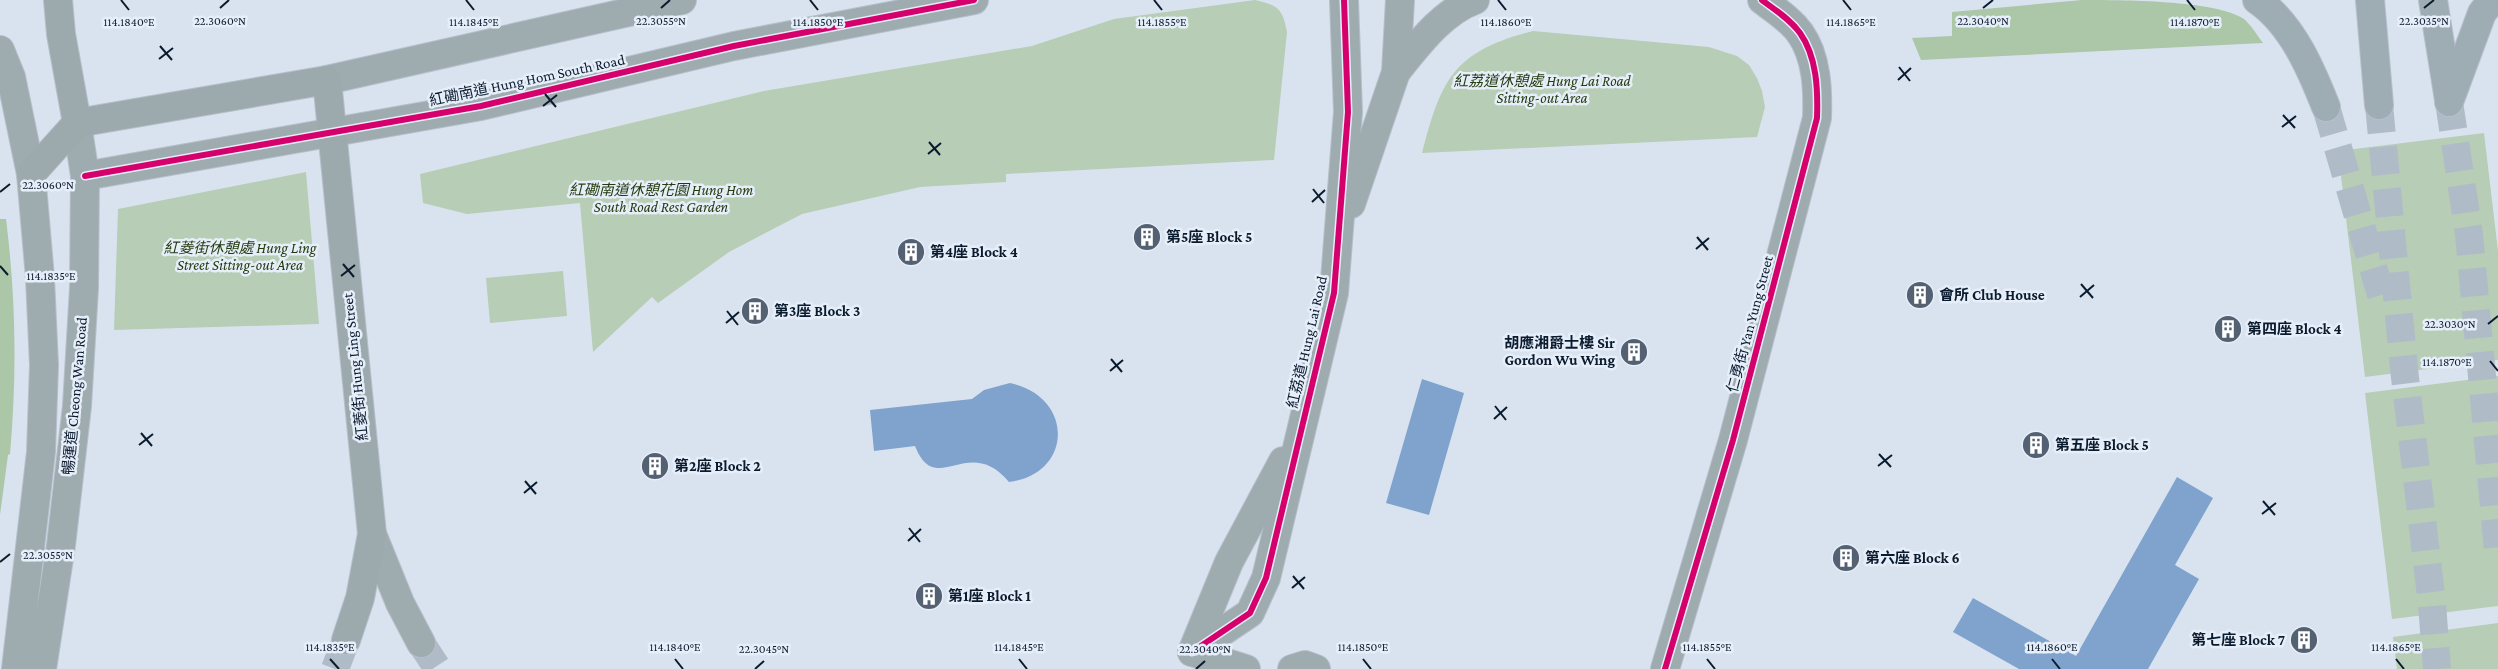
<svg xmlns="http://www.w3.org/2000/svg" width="2498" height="669" font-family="'Crimson Pro','Noto Sans TC',serif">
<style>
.green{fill:#b7cdb5}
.forest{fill:#acc6a8}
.water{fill:#7fa3cc}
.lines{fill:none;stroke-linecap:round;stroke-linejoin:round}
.tertiary-tunnel{stroke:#b0bbc8;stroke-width:28;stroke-dasharray:28 14;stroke-linecap:butt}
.secondary-tunnel{stroke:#b0bbc8;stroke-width:28;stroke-dasharray:28 14;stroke-linecap:butt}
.primary-tunnel{stroke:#b0bbc8;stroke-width:28;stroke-dasharray:28 14;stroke-linecap:butt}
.minor-casing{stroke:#b6bfcb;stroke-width:30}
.tertiary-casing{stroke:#b6bfcb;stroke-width:30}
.secondary-casing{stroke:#b6bfcb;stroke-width:30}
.primary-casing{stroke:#b6bfcb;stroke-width:30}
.minor{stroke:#9eabaf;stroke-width:28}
.tertiary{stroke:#9eabaf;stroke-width:28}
.secondary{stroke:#9caaae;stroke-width:28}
.primary{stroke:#9eacb3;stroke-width:28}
.cycleway-casing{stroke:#e6eef9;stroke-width:9}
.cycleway{stroke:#d6006c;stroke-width:6}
.ticks{fill:none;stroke:#0b1b2e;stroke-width:2}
.labels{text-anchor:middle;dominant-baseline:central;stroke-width:5;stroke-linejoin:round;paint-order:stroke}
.street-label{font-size:15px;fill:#0b1b2e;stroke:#e6eef9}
.park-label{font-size:15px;font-style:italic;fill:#233c0e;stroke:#e6eef9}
.poi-label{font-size:15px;font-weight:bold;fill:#0b1b2e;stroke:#e6eef9;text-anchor:start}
.ticks-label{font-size:12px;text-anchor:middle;fill:#0b1b2e;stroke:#e6eef9;stroke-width:5;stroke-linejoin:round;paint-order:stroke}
</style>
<rect width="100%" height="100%" fill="#d9e3ef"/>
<!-- green -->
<g class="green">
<path d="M1255,0C1278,5 1283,9 1287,32L1274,160L1006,174V182L920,187L802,214L729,252L658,303L652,297L593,352L580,203L467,214L423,203L420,174L764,91L1032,46L1114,19Z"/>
<path d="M1533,31L1709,47L1737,56L1749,65L1757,78L1762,91L1765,107L1757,137L1422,153C1441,78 1455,51 1533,31Z"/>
<polygon points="2484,133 2498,251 2498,360 2365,377 2338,151"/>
<polygon points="306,172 319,324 114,330 118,209"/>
<polygon points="563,271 567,316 490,323 486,278"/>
<polygon points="2498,376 2498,606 2392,619 2365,393"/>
<polygon points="2498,623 2498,669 2397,669 2393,637"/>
</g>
<!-- forest -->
<g class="forest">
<path d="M2082,0C2121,0 2216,0 2244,19C2251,25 2257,35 2263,43L1921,60L1912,38L1952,36V12Z"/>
<path d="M0,219H6C16,299 17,374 10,454L8,455L0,515Z"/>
</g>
<!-- water -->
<g class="water">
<polygon points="1422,379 1464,393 1429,515 1386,503"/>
<path d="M1010,383C1075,397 1073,474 1009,482C968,433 936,499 915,446L874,451L870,410L972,399L984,390Z"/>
<polygon points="2177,477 2213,498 2175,565 2199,579 2148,669 2019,669 1953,632 1973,598 2076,656"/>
</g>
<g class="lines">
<!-- tertiary-tunnel -->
<polyline class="tertiary-tunnel" points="421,643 438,669"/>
<!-- secondary-tunnel -->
<polyline class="secondary-tunnel" points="335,669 346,640"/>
<!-- primary-tunnel -->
<g class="primary-tunnel">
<polyline points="2449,102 2469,234 2498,551"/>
<polyline points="2379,105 2404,369 2432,604 2437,669"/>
<polyline points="2326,107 2385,308"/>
</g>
<defs>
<g id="minor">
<polyline points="1192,652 1246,669"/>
<polyline points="1292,669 1305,665 1316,669"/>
<path d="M1665,669L1733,440L1817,118C1818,90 1817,57 1800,33C1790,19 1775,10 1762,0"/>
</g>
<g id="tertiary">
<polyline points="0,50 11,77 31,174 40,278 44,365 41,452 16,669"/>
<path d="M1396,72C1418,45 1442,12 1475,0"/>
<polyline points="327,80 682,0"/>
<polyline points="85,176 481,106 734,46 974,0"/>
<polyline points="1351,204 1396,72 1400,0"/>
<polyline points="372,534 400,603 421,643"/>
<polyline points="1192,652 1250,613 1266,578 1334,293 1348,112 1344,0"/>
<polyline points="1192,652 1229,562 1283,461"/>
<polyline points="42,669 61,545 77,406 84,288 85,176 77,123"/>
</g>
<g id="secondary">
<polyline points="58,0 61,34 77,123"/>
<polyline points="77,123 327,80 372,534 360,598 346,640"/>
<polyline points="31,174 77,123"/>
</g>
<g id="primary">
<path d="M2257,0C2292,24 2311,69 2326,107"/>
<polyline points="2370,0 2379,105"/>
<polyline points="2433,0 2449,100"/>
<polyline points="2449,102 2482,13 2492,0"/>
</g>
</defs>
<!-- minor casing -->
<use href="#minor" class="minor-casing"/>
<!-- tertiary casing -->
<use href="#tertiary" class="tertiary-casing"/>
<!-- secondary casing -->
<use href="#secondary" class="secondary-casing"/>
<!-- primary casing -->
<use href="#primary" class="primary-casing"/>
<!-- minor -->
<use href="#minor" class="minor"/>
<!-- tertiary -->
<use href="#tertiary" class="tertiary"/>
<!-- secondary -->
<use href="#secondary" class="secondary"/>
<!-- primary -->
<use href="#primary" class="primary"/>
<defs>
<g id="cycleway">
<polyline points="85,176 481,106 734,46 974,0"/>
<polyline points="1192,652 1250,613 1266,578 1334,293 1348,112 1344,0"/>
<path d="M1665,669L1733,440L1817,118C1818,90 1817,57 1800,33C1790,19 1775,10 1762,0"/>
</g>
</defs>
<!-- cycleway casing -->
<use href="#cycleway" class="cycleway-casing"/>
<!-- cycleway -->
<use href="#cycleway" class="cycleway"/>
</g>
<!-- ticks -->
<path class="ticks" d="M121,0L129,10M466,0L474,10M810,0L818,10M1154,0L1162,10M1498,0L1506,10M1843,0L1851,10M2187,0L2195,10M220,8L229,0M661,8L670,0M1983,8L1993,0M2424,8L2434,0M160,46L172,60M159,59L173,48M1899,67L1910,81M1898,80L1911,68M545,94L556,107M543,106L557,95M2283,115L2295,128M2282,127L2296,116M929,142L940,155M928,154L941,143M1313,189L1324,203M0,192L10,184M1312,202L1325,190M1697,237L1708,250M1696,249L1709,238M343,264L354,277M0,266L8,275M341,276L355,265M2081,284L2093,298M2080,297L2094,285M727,311L738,325M726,323L739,312M2488,324L2498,316M1111,359L1122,372M2490,361L2498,371M1110,371L1123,360M1495,406L1506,420M1494,419L1507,407M141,433L152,446M139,445L153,434M1879,454L1891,467M1878,466L1892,455M525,481L536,494M524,493L537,482M2263,501L2275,515M2262,514L2276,503M909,528L920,542M908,541L921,529M0,562L10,554M1293,576L1304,589M1292,588L1305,577M330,659L339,669M675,659L683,669M1019,659L1027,669M1363,659L1371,669M1707,659L1715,669M2052,659L2060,669M2396,659L2404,669M755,669L764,661M1196,669L1205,661"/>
<!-- icons -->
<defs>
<symbol id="building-disc" viewBox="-11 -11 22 22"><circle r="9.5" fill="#536172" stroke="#e6eef9"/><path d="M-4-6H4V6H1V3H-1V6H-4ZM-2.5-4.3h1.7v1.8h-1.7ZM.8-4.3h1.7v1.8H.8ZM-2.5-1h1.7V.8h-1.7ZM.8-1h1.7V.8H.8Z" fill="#fff"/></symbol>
</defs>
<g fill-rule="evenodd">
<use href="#building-disc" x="1131" y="221" width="32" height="32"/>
<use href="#building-disc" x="895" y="236" width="32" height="32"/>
<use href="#building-disc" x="1904" y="279" width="32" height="32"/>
<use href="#building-disc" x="739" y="295" width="32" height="32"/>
<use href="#building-disc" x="2212" y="313" width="32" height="32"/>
<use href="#building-disc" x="1618" y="336" width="32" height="32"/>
<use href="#building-disc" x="2020" y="429" width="32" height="32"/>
<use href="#building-disc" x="639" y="450" width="32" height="32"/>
<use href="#building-disc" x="1830" y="542" width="32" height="32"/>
<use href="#building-disc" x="913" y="580" width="32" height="32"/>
<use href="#building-disc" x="2288" y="624" width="32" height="32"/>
</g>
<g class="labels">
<!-- street labels -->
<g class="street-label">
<text transform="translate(527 80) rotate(-12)">紅磡南道 Hung Hom South Road</text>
<text transform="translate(1750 324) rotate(-75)">仁勇街 Yan Yung Street</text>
<text transform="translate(1307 342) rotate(-77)">紅荔道 Hung Lai Road</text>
<text transform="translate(355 367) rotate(-96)">紅菱街 Hung Ling Street</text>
<text transform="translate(75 396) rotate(-85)">暢運道 Cheong Wan Road</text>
</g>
<!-- park labels -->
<g class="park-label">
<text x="1542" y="81">紅荔道休憩處 Hung Lai Road<tspan x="1542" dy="17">Sitting-out Area</tspan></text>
<text x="661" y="190">紅磡南道休憩花園 Hung Hom<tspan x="661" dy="17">South Road Rest Garden</tspan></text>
<text x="240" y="248">紅菱街休憩處 Hung Ling<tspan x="240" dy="17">Street Sitting-out Area</tspan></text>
</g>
<!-- poi labels -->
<g class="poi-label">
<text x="1166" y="237">第5座 Block 5</text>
<text x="930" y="252">第4座 Block 4</text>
<text x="1939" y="295">會所 Club House</text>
<text x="774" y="311">第3座 Block 3</text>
<text x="2247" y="329">第四座 Block 4</text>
<text x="1615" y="343" text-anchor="end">胡應湘爵士樓 Sir<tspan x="1615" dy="17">Gordon Wu Wing</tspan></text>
<text x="2055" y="445">第五座 Block 5</text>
<text x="674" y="466">第2座 Block 2</text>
<text x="1865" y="558">第六座 Block 6</text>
<text x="948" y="596">第1座 Block 1</text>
<text x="2285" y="640" text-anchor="end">第七座 Block 7</text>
</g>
</g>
<g class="ticks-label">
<text x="220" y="25">22.3060°N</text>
<text x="661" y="25">22.3055°N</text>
<text x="1983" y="25">22.3040°N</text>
<text x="2424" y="25">22.3035°N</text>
<text x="129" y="26">114.1840°E</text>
<text x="474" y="26">114.1845°E</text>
<text x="818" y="26">114.1850°E</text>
<text x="1162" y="26">114.1855°E</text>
<text x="1506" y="26">114.1860°E</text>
<text x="1851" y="26">114.1865°E</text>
<text x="2195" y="26">114.1870°E</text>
<text x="48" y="189">22.3060°N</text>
<text x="51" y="280">114.1835°E</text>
<text x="2450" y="328">22.3030°N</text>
<text x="2447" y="366">114.1870°E</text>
<text x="48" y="559">22.3055°N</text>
<text x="330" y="651">114.1835°E</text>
<text x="675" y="651">114.1840°E</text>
<text x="1019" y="651">114.1845°E</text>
<text x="1363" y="651">114.1850°E</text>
<text x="1707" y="651">114.1855°E</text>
<text x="2052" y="651">114.1860°E</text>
<text x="2396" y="651">114.1865°E</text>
<text x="764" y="653">22.3045°N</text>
<text x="1205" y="653">22.3040°N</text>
</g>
</svg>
